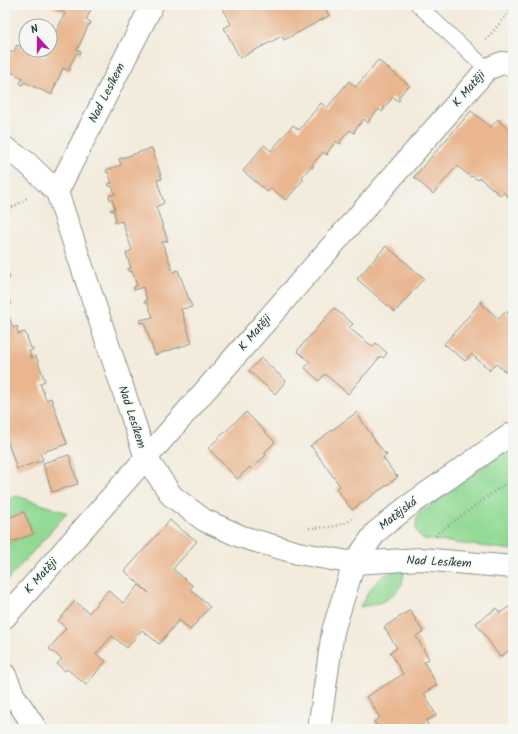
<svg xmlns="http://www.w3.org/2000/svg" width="518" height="734" font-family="Kalam,sans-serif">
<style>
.green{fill:#93da95;stroke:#598c64}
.building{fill:#e9b68f}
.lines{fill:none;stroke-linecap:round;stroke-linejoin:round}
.lane-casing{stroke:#899488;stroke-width:16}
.street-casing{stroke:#899488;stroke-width:24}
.path{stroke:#899488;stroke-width:2.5;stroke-dasharray:1 3;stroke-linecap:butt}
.lane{stroke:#fff;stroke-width:14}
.street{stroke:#fff;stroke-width:22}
.labels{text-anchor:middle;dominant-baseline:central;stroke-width:3;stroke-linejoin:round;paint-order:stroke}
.street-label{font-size:12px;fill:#1f3d34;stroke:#f6f6f2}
</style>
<rect width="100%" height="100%" fill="#f6f6f2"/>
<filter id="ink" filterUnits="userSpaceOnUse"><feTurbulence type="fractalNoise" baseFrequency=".025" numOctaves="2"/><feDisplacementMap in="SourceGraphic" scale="8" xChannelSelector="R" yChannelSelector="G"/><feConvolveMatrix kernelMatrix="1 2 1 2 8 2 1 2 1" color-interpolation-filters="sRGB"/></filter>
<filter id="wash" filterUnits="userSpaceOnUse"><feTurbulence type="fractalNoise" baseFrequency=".012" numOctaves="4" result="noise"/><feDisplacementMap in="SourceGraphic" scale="16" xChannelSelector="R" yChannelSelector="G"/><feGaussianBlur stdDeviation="0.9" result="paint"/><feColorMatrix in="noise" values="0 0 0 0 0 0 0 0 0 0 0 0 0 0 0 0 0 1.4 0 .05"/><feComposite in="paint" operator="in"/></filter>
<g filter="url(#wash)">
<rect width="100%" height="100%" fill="#f3ebdb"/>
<!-- green -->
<g class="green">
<path d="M505,451L513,453V550L423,539C414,530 414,526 419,514Z"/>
<polygon points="17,496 67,513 5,583 5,544 33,534 24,512 5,519 5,501"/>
<path d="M405,568L402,584L395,593L386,600L376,604L360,607C367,594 375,579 389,573C394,571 400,570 405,568Z"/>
</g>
<g id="blocks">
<!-- building -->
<g class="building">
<polygon points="47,5 93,5 96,7 95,9 92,7 86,20 91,22 90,25 89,24 77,50 81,52 80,54 77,52 69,68 71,69 69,71 63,68 52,93 53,93 52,95 24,82 22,85 20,83 23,78 7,70 5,75 5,49 13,53 17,45 26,49 26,50 29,50 45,57 48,50 50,50 50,45 65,13"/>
<polygon points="221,5 324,5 329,16 284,40 282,36 240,58 224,28 231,24"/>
<polygon points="378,60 410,86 408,88 407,87 398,98 400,100 398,101 393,97 383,109 384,110 382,112 379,109 369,120 370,121 368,123 364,119 354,131 355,132 354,133 350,130 340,141 341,142 340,144 336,141 327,153 328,154 327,155 323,152 312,165 314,166 312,168 311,166 302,177 304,179 286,200 271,188 268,192 243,171 264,145 271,151 293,125 299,130 321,103 327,108 349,81 356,87"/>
<polygon points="471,111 491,127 498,119 499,120 499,121 513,133 513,201 503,192 500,195 480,178 478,180 472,176 471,177 457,166 433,194 414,177"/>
<polygon points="152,148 162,179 157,180 164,203 156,207 168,241 162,242 173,272 178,270 192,307 181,309 192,343 155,355 144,322 140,323 140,320 153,317 147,302 145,303 145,301 147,300 143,287 134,290 134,287 137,286 132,271 129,272 128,269 131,268 126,253 132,250 122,221 115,223 114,221 116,220 114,211 111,211 110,210 115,209 112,199 110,200 109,196 115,194 112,186 109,186 108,184 112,183 108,172 107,173 106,170 121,165 119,159"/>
<polygon points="386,246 424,278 395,312 357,279"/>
<polygon points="5,267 10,278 5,279"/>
<polygon points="5,290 9,302 11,302 11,305 6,307 13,328 17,326 18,328 17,329 18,334 25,332 31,348 33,348 33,350 29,351 31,358 36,356 45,381 40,383 46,400 51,398 67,444 40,453 43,460 17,469 7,440 5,441"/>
<polygon points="482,301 483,303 482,304 499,319 506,311 508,312 507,313 513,318 513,378 496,364 489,371 489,369 471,354 465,361 446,345 445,346 444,344"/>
<polygon points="334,308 353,324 349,328 373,347 376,343 387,353 383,358 381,356 348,394 325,374 319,381 305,368 310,362 297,351"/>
<polygon points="261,358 286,381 275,394 249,371"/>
<polygon points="246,412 275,442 264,453 266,455 252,469 250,467 237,479 208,448"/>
<polygon points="357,412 358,414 357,414 370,433 371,433 372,434 371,435 385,454 386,453 387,455 383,458 396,476 397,475 398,477 352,510 336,489 340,486 312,447 310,446"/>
<polygon points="69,455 78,484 52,492 43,463"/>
<polygon points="24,512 33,534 5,544 5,519"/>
<polygon points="170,520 174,524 197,541 173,569 193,586 190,589 210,607 190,630 179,620 159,644 142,630 127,648 112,636 96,654 106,661 86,685 67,669 65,671 57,664 62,659 49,649 66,628 58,621 75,601 89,613 108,590 123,603 139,585 149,593 125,571"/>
<polygon points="513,604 513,648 500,657 476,623 497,608 500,613"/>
<polygon points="410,610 423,632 416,636 429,659 424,662 437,685 424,693 436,715 426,721 430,729 378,729 374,721 380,718 368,698 367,698 366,697 403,674 390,652 397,648 384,627"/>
</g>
</g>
</g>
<g filter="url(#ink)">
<use href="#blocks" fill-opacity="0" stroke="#899488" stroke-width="1"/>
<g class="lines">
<defs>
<polyline id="lane" points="418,5 487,69"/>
<g id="street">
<polyline points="152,5 57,192 146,458 172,496 204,520 242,537 298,553 354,563 421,559 513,567"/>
<polyline points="5,148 26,162 57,192"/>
<polyline points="5,617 146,458 487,69 502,63 513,64"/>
<polyline points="5,675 14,696 36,729"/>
<polyline points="319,729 333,631 354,563 376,532 407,507 513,433"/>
</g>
</defs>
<!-- lane casing -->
<use href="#lane" class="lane-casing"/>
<!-- street casing -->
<use href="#street" class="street-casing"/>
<!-- path -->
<g class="path">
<polyline points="486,40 513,7"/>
<polyline points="5,211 18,204 27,198"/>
<path d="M309,528C324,528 341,527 354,518"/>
<polyline points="436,536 438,533 513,478"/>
</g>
<!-- lane -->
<use href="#lane" class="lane"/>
<!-- street -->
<use href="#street" class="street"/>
</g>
</g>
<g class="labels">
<!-- street labels -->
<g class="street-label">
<text transform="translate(469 89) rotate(-49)">K Matěji</text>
<text transform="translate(107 93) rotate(-63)">Nad Lesíkem</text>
<text transform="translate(255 333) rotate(-49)">K Matěji</text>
<text transform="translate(132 417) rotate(72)">Nad Lesíkem</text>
<text transform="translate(398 514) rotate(-38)">Matějská</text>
<text transform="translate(439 562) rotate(3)">Nad Lesíkem</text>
<text transform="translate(41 576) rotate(-48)">K Matěji</text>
</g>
</g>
<!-- margin -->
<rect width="518" height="734" fill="none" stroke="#f6f6f2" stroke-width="20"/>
<!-- north arrow -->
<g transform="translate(38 38) rotate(339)"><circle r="19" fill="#f6f6f2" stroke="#a0aca6"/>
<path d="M0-3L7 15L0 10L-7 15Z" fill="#b5179e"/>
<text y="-6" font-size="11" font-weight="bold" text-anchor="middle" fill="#1f3d34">N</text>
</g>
</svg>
